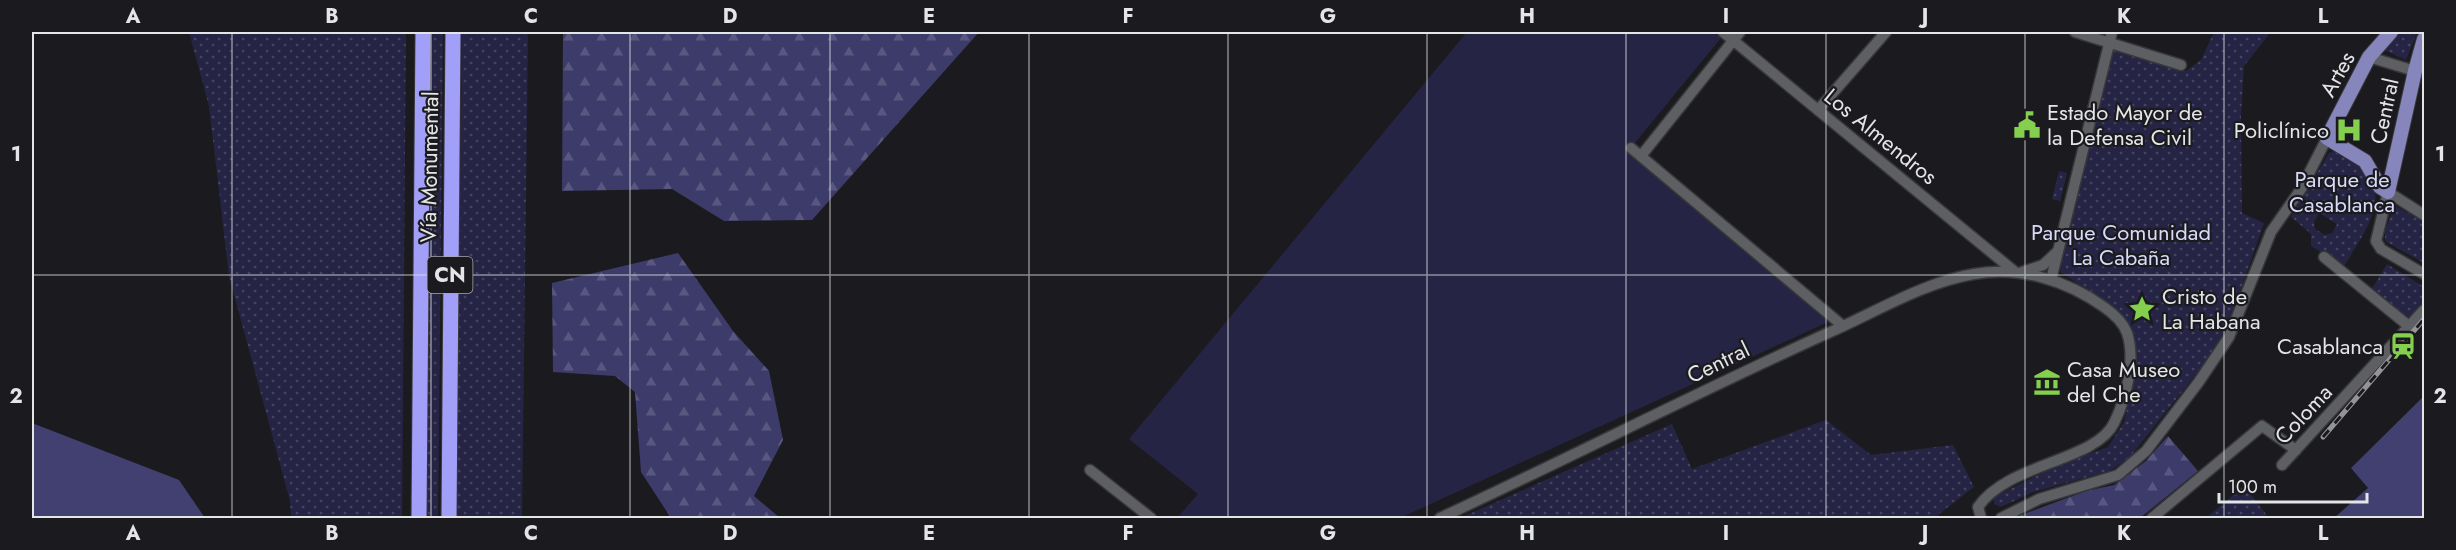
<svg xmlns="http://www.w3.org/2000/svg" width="2456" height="550" font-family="Jost,sans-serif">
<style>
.grass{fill:url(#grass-dots);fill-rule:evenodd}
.forest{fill:url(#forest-firs)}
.garden{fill:#262444}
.water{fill:#424070}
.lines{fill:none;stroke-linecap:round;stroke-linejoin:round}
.minor-casing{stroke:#37373a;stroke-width:13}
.major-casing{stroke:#37373a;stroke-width:16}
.highway-casing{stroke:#37373a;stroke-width:17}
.minor{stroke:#5e5f63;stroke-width:10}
.major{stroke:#8685bc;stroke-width:14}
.highway{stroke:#a19ff8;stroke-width:15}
.rail-casing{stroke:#949497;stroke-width:5}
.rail{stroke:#1b1b1f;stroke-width:3;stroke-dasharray:9;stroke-linecap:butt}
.grid{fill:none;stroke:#e4e5e7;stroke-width:1.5;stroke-opacity:0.55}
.labels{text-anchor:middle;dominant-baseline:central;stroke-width:4.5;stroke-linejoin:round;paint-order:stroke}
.shield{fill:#1b1b1f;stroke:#a8a8ab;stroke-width:1.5}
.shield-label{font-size:21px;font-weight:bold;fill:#e4e5e7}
.street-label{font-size:22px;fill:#e4e5e7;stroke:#1b1b1f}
.poi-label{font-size:22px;fill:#e4e5e7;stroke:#1b1b1f;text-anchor:start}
.park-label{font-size:22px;fill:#d9dafa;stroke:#1b1b1f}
.neatline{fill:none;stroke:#e4e5e7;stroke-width:2}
.grid-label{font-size:20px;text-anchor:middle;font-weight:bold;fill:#e4e5e7}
</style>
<defs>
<pattern id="grass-dots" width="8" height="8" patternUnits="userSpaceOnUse" patternTransform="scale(1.5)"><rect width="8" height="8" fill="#262444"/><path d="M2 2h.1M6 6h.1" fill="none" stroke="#45445f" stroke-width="1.8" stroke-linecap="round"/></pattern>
<pattern id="forest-firs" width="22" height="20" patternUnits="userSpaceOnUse" patternTransform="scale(1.5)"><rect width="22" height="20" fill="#3d3b6a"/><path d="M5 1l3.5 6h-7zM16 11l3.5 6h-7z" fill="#59577f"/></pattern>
</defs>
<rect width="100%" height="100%" fill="#1b1b1f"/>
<!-- grass -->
<g class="grass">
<polygon points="189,32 406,32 402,518 291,518 290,501 229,276 209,106"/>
<polygon points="430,32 443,32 438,518 427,518"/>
<polygon points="462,32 528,32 522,518 456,518"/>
<polygon points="2214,32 2271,32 2244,66 2241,116 2242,213 2264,223 2228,326 2204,364 2129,458 2109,471 2033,492 2001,507 1994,504 1994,497 2058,465 2108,447 2124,422 2134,380 2135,349 2114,309 2061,272 2059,259 2113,49 2186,71 2201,60"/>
<polygon points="2399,32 2417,32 2406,60 2384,50"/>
<path d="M2337,150C2401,183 2372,221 2344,266L2311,246V234L2291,217L2329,153ZM2319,213L2337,224L2332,233L2325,235L2315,229L2314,222Z"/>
<polygon points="2059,171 2067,173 2060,201 2052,199"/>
<polygon points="2395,206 2424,222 2424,263 2385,241 2385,230"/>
<polygon points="2387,264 2424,287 2424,303 2410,319 2372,289"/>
<polygon points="1826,420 1871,455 1953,445 1974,487 1939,514 1939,518 1460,518 1672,424 1692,469"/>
<polygon points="2244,486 2269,518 2206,518"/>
</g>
<!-- forest -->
<g class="forest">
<polygon points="563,32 979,32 812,220 724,221 672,189 562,191"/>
<polygon points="678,253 733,331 769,371 783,440 754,496 780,518 671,518 641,472 635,392 615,376 553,372 552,283"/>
<polygon points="2168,436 2198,471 2140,518 2013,518 2086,491 2114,485 2146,461"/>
</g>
<!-- garden -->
<polygon class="garden" points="1467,32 1712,32 1721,38 1629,150 1828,322 1400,518 1177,518 1198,494 1129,439"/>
<!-- water -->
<g class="water">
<polygon points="2424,396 2424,518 2334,518 2368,488 2351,468"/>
<polygon points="32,423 179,480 205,518 32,518"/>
</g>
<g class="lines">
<defs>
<g id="minor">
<polyline points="1723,32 2014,271"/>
<polyline points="2075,32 2181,65"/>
<polyline points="2369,57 2415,71"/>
<polyline points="1818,110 1886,32"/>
<polyline points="1631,148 1843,326"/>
<polyline points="1641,156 1740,32"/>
<polyline points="2424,215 2388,192 2376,241 2381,249 2424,274"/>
<polyline points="2324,257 2410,327"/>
<polyline points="2022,272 2043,265 2057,252"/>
<polyline points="2051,280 2112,32"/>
<polyline points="2282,465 2424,310"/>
<polyline points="1090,470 1151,518"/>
<path d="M1440,518C1570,458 1697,392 1828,333C1874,313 1924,282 1974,274C2020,266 2066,280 2104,307C2114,314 2123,322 2127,333C2136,360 2126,399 2114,423C2096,461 2008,463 1978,507L1981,518"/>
<polyline points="2001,518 2039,499 2118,475 2146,451 2198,383 2229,337 2271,232 2301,189 2327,138"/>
<polyline points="2152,518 2262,426 2296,450"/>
</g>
<polyline id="major" points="2391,32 2369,57 2327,138 2365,161 2380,187 2388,192 2415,71 2424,39"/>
<g id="highway">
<polyline points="419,518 423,32"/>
<polyline points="449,518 453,32"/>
</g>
</defs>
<!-- minor casing -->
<use href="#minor" class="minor-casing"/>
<!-- major casing -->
<use href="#major" class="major-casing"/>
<!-- highway casing -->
<use href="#highway" class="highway-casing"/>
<!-- minor -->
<use href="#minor" class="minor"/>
<!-- major -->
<use href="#major" class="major"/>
<!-- highway -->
<use href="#highway" class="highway"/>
<defs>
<polyline id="rail" points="2323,437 2424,319"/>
</defs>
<!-- rail casing -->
<use href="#rail" class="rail-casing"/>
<!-- rail -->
<use href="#rail" class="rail"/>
</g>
<!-- grid -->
<path class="grid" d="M232,32V518M431,32V518M630,32V518M830,32V518M1029,32V518M1228,32V518M1427,32V518M1626,32V518M1826,32V518M2025,32V518M2224,32V518M32,275H2424"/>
<!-- icons -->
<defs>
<symbol id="civic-bare" viewBox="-9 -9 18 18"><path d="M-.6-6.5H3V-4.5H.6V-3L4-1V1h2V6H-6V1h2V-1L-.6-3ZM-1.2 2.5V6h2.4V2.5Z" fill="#84cf4d" stroke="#1b1b1f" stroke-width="2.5" paint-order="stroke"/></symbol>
<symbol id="hospital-bare" viewBox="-9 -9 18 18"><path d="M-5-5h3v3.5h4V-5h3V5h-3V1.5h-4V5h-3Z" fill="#84cf4d" stroke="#1b1b1f" stroke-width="2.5" paint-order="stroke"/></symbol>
<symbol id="sight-bare" viewBox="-9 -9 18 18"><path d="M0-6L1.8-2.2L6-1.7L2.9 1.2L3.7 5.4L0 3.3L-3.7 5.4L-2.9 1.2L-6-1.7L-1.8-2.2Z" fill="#84cf4d" stroke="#1b1b1f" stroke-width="2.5" paint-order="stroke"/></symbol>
<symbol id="station-bare" viewBox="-9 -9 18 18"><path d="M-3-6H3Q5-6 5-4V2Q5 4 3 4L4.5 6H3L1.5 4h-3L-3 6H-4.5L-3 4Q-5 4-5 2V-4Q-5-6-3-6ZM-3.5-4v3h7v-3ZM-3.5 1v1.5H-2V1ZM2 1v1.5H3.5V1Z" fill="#84cf4d" stroke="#1b1b1f" stroke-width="2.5" paint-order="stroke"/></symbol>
<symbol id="museum-bare" viewBox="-9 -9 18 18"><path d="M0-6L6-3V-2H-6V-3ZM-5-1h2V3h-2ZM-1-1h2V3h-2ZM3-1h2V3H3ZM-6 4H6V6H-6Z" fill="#84cf4d" stroke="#1b1b1f" stroke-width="2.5" paint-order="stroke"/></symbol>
</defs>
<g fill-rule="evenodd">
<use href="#civic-bare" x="2008" y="106" width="38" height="38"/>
<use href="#hospital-bare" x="2330" y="111" width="38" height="38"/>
<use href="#sight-bare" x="2123" y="290" width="38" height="38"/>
<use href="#station-bare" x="2384" y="327" width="38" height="38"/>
<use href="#museum-bare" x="2028" y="363" width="38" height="38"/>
</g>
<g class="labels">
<!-- shield labels -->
<rect class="shield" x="427.5" y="257" width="45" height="36" rx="4.5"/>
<g class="shield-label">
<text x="450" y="275">CN</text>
</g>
<!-- street labels -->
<g class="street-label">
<text transform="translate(2337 74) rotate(-61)">Artes</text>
<text transform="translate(2384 111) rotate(-78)">Central</text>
<text transform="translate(1881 136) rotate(39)">Los Almendros</text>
<text transform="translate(429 167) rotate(-89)">Vía Monumental</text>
<text transform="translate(1718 362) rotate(-26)">Central</text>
<text transform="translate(2303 414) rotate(-47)">Coloma</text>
</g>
<!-- poi labels -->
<g class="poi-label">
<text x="2047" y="112">Estado Mayor de<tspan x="2047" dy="25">la Defensa Civil</tspan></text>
<text x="2329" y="130" text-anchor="end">Policlínico</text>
<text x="2162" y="296">Cristo de<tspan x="2162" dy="25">La Habana</tspan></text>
<text x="2383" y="346" text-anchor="end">Casablanca</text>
<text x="2067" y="369">Casa Museo<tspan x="2067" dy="25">del Che</tspan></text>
</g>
<!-- park labels -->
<g class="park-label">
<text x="2342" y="179">Parque de<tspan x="2342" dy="25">Casablanca</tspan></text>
<text x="2121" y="232">Parque Comunidad<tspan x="2121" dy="25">La Cabaña</tspan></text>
</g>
</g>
<!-- border -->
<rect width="2456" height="550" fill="none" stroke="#1b1b1f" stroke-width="66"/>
<!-- scale -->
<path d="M2219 493v9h148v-9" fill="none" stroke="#e4e5e7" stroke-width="3"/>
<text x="2228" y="493" font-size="18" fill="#e4e5e7" stroke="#1b1b1f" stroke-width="4.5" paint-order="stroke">100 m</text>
<rect x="33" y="33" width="2390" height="484" class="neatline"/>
<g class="grid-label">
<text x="133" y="23">A</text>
<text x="332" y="23">B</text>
<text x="531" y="23">C</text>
<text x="730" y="23">D</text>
<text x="929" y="23">E</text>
<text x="1128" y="23">F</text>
<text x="1328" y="23">G</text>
<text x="1527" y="23">H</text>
<text x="1726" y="23">I</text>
<text x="1925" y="23">J</text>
<text x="2124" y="23">K</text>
<text x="2323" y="23">L</text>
<text x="16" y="161">1</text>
<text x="2440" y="161">1</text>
<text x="16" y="403">2</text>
<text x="2440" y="403">2</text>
<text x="133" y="540">A</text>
<text x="332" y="540">B</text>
<text x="531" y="540">C</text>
<text x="730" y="540">D</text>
<text x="929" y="540">E</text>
<text x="1128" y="540">F</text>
<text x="1328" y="540">G</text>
<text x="1527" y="540">H</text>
<text x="1726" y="540">I</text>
<text x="1925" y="540">J</text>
<text x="2124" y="540">K</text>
<text x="2323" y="540">L</text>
</g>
</svg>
